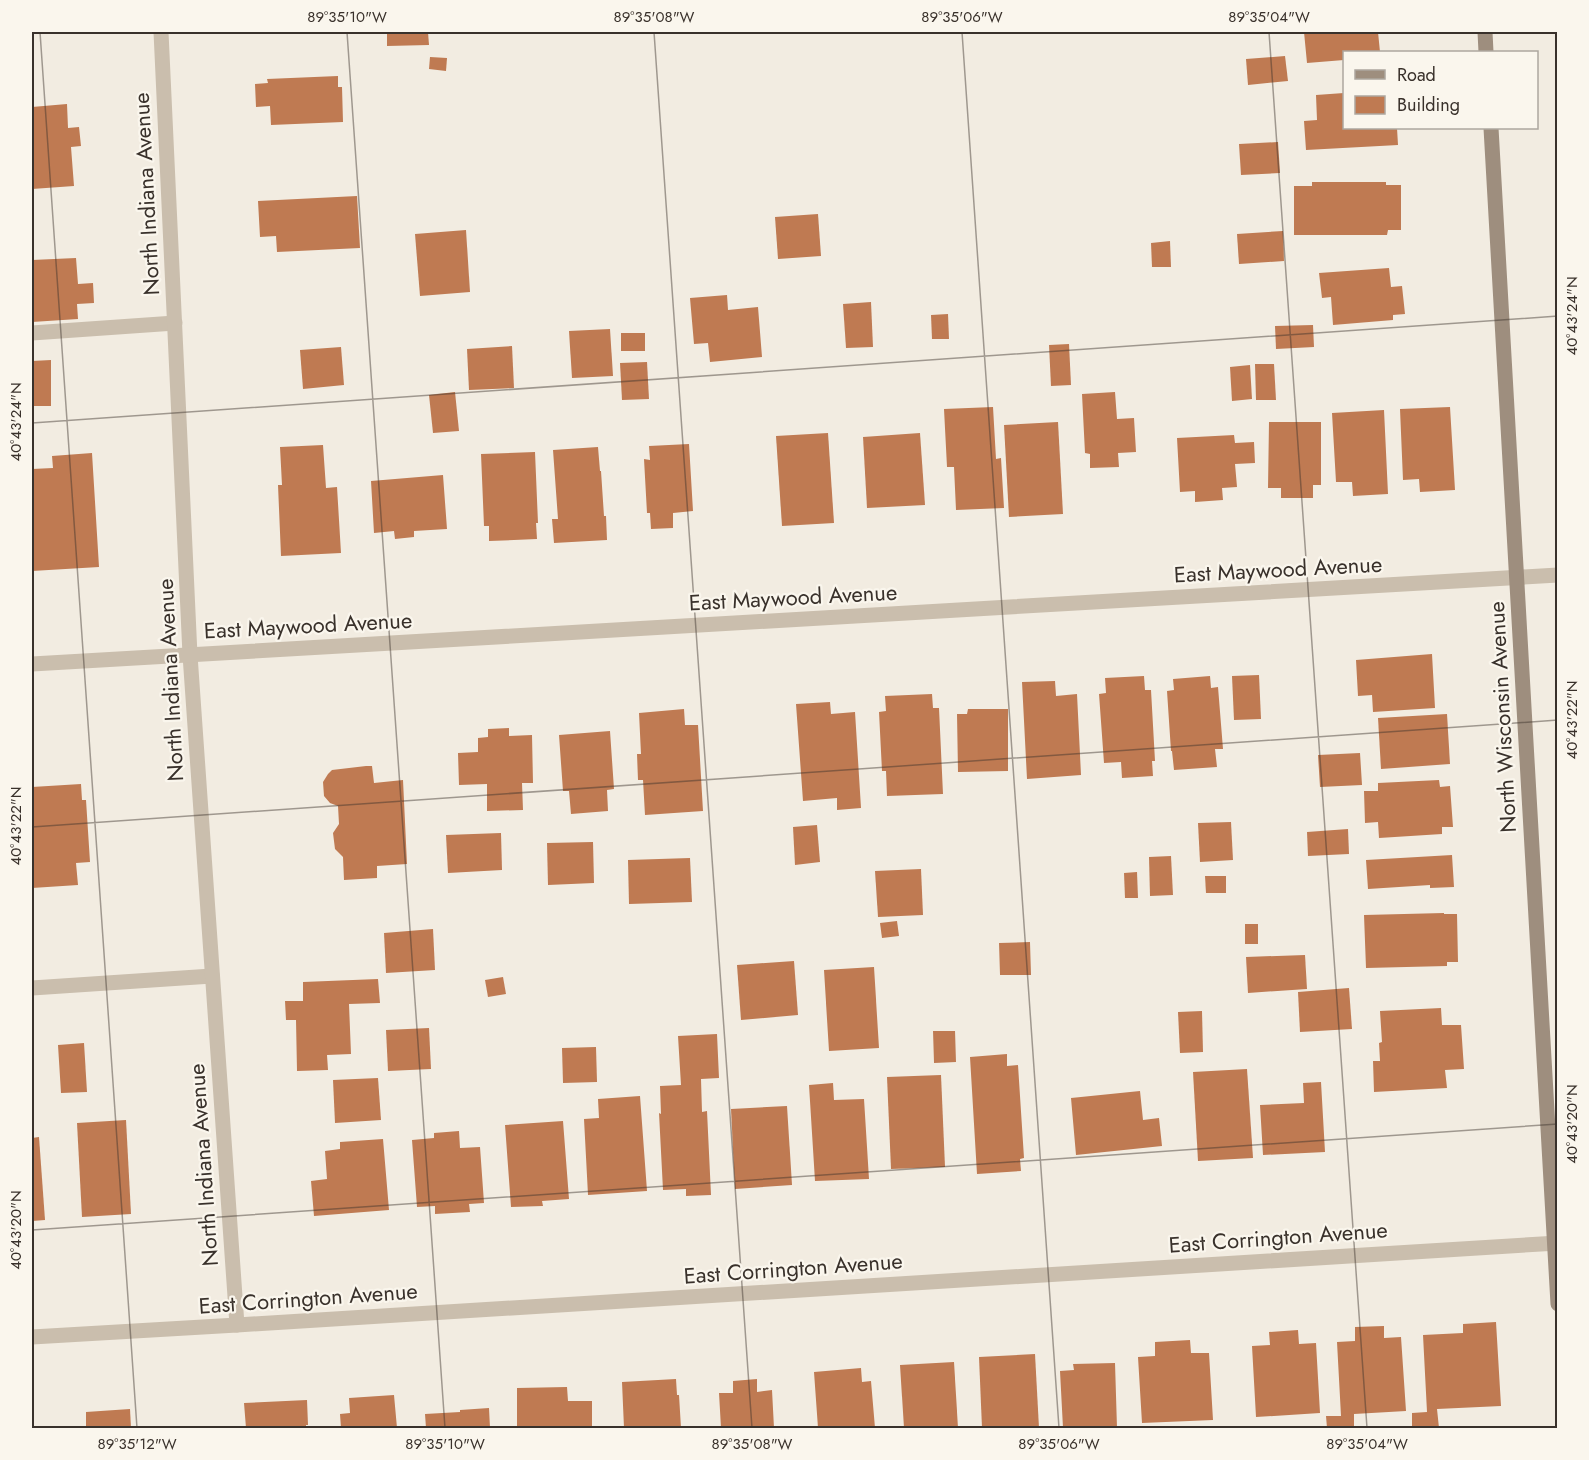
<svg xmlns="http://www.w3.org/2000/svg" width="1589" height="1460" font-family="Jost,sans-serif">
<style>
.building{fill:#bf7a52}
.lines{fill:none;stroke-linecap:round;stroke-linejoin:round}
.lane{stroke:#cabead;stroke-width:15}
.street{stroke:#cabead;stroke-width:15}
.secondary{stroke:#9e8e7e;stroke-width:15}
.ticks{fill:none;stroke:#39312b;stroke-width:1.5;stroke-opacity:0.45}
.labels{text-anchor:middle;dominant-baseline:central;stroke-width:4.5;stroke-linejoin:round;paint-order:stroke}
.street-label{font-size:22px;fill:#39312b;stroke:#faf6ed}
.neatline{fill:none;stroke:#39312b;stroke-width:2}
.ticks-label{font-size:15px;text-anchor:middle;fill:#39312b}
</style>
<rect width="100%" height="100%" fill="#f2ece1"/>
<!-- building -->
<g class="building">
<polygon points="387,32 428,32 429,45 387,46"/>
<polygon points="1304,32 1378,32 1380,52 1344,52 1344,60 1307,63"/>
<polygon points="1285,56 1288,81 1248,85 1246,59"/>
<polygon points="430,57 447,58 446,71 429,69"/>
<polygon points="338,76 338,87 342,87 343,122 271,125 270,106 256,107 255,84 268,83 267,79"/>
<polygon points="1344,93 1344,128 1397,128 1398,145 1306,150 1304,121 1317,120 1316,95"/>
<polygon points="67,104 68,128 79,127 81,146 71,147 74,186 32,189 32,107"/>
<polygon points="1278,142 1280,173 1241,175 1239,144"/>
<polygon points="1312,182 1386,182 1386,185 1401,185 1401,230 1388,230 1387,235 1294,235 1294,186 1312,186"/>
<polygon points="357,196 360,248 277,252 276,236 260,237 258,201"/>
<polygon points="818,214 821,256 778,259 775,217"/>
<polygon points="466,230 470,292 420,296 415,234"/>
<polygon points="1283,231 1284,261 1239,264 1237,234"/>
<polygon points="1170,241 1171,267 1152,267 1151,243"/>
<polygon points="76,258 78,284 93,283 94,303 77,304 78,319 32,322 32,260"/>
<polygon points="1389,268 1391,287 1402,286 1405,314 1393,315 1393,320 1333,325 1331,297 1322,298 1319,273"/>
<polygon points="727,295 728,310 758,307 762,357 710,362 708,343 694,344 690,298"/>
<polygon points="871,302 873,347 846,348 843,304"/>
<polygon points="948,314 949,339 932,339 931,315"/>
<polygon points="1313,325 1314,347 1276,349 1275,326"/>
<polygon points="610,329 613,376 572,378 569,331"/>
<rect x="621" y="333" width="24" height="18"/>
<polygon points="1069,344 1071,385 1051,386 1049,345"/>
<polygon points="512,346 514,388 469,390 467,349"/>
<polygon points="341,347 344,385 303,389 300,350"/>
<polygon points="51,360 51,406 32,406 32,361"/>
<polygon points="647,362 649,399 622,400 620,363"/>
<polygon points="1255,364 1274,364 1276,400 1256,400"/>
<polygon points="1250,365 1252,399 1232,401 1230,367"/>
<polygon points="455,392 459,431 433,433 429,395"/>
<polygon points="1115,392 1117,419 1134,418 1136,452 1118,453 1119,467 1090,468 1090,454 1085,453 1082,394"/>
<polygon points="993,407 996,459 1001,458 1004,508 956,510 954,467 947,467 944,409"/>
<polygon points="1450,407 1455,490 1420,492 1419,479 1403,480 1400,409"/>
<polygon points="1384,410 1388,494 1353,496 1352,482 1336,482 1332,413"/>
<polygon points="1058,422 1063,514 1009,517 1004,425"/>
<polygon points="1269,422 1321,422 1321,485 1313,485 1313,498 1281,498 1281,488 1268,488"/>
<polygon points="828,433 834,523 782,526 776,436"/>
<polygon points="920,433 925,505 867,508 863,437"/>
<polygon points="1234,435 1235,443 1254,442 1255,463 1235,464 1237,487 1222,488 1223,500 1195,502 1195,491 1180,492 1177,438"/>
<polygon points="689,444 693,511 673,513 673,528 651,529 650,513 647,513 644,459 650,460 649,446"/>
<polygon points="323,445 326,488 337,487 341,553 281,556 278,485 282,485 280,447"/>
<polygon points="598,447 600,471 601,471 604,516 606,516 607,540 554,543 552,519 558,519 553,450"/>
<polygon points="535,452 538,523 536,523 537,539 489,541 489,526 484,526 481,454"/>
<polygon points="92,453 99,567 32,571 32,469 53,468 52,456"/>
<polygon points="443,475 447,529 414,531 414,537 395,539 394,531 374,533 371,481"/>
<polygon points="1432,654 1435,708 1373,712 1372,695 1358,696 1356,660"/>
<polygon points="1259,675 1261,719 1234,720 1232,676"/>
<polygon points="1144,676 1145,690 1151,690 1155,761 1152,761 1153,776 1122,778 1121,762 1104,763 1099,694 1106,693 1105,678"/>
<polygon points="1210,676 1211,688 1218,687 1223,749 1215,749 1217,767 1174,770 1172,751 1171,751 1167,691 1174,690 1173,679"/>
<polygon points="1055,681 1056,696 1077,694 1081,775 1027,779 1022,682"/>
<polygon points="932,694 933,708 939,708 943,794 887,796 886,771 882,771 879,712 886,711 885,696"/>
<polygon points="830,702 831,714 855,712 861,808 837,810 837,798 803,801 796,704"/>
<polygon points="684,709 685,725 698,725 703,811 645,815 643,780 638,780 637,754 641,754 639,713"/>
<polygon points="968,709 1008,709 1008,771 958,772 957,714 967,714"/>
<polygon points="1447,714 1450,764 1381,769 1378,718"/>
<polygon points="509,728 509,736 532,735 533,783 522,783 523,810 487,811 487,784 459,785 458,753 478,752 478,738 488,737 488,729"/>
<polygon points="610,731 614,789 607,790 608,811 571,814 569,791 563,791 559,735"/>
<polygon points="1360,753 1362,785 1320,787 1318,755"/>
<polygon points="366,766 372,766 374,783 403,780 407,864 377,866 377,878 344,880 343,857 335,849 333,833 339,824 338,806 330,803 324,796 323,782 328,774 332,770"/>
<polygon points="1439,780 1440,787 1450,786 1453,827 1442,827 1442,834 1379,838 1378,822 1365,823 1364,791 1378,791 1378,783"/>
<polygon points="81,784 82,800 86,800 90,862 76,863 78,885 32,888 32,787"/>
<polygon points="1231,822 1233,860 1200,862 1198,823"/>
<polygon points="817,825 820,862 795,865 793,827"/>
<polygon points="1348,829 1349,854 1308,856 1307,832"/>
<polygon points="501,833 502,870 448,873 446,835"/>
<polygon points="593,842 594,883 548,885 547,843"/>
<polygon points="1452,855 1454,887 1430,888 1430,885 1368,889 1366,860"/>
<polygon points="1171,856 1173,895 1150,896 1149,857"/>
<polygon points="690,858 692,902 629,904 628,860"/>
<polygon points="921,869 923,915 878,917 875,871"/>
<polygon points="1137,872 1138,898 1125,898 1124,873"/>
<polygon points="1205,876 1226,876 1226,893 1206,893"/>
<polygon points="1444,913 1444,914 1457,914 1458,962 1447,962 1447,966 1366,968 1364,915"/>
<polygon points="897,921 899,936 882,938 880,923"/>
<rect x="1245" y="924" width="13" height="20"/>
<polygon points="433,929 435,970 386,973 384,933"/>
<polygon points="1030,942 1031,975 1000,975 999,943"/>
<polygon points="1305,955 1307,989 1248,993 1246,957"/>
<polygon points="794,961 798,1015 741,1020 737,965"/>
<polygon points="874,967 879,1048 829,1051 824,970"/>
<polygon points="503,977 506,994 488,997 485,980"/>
<polygon points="378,979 380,1003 349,1004 351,1054 327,1055 328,1070 297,1071 296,1020 286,1020 285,1001 303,1001 303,982"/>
<polygon points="1349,988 1352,1029 1300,1032 1298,992"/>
<polygon points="1441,1008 1442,1025 1461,1025 1464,1069 1445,1070 1447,1088 1374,1092 1373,1061 1380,1061 1379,1043 1382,1042 1380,1011"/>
<polygon points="1202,1011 1203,1052 1180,1053 1178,1012"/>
<polygon points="429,1028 431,1069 388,1071 386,1030"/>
<polygon points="933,1031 955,1031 956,1062 934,1063"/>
<polygon points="717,1034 719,1078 701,1079 702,1112 707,1111 711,1195 686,1196 686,1189 663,1190 659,1113 661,1114 660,1086 681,1085 678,1036"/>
<polygon points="84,1043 87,1092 61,1093 58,1045"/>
<polygon points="596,1047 597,1082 563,1083 562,1048"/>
<polygon points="1007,1054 1007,1066 1018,1065 1024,1158 1020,1159 1021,1171 977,1174 970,1057"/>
<polygon points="1247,1069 1253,1158 1198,1161 1193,1072"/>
<polygon points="941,1075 945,1167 891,1169 887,1077"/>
<polygon points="378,1078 381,1120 335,1123 333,1080"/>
<polygon points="1321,1082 1325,1152 1263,1155 1260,1105 1304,1103 1303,1083"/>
<polygon points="833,1083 834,1100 864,1099 869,1179 815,1181 809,1085"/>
<polygon points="1140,1091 1143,1120 1159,1118 1162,1146 1076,1155 1071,1098"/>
<polygon points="640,1096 647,1191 588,1195 584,1119 599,1118 598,1099"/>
<polygon points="787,1106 792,1185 735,1189 731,1109"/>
<polygon points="126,1120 131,1214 82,1217 77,1123"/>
<polygon points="563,1121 569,1199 542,1201 543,1206 511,1207 505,1125"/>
<polygon points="459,1131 460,1148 480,1147 484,1203 469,1204 470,1212 435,1214 435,1206 417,1207 412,1140 434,1138 434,1133"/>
<polygon points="39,1137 45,1220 32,1221 32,1138"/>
<polygon points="383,1139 389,1210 314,1216 311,1181 327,1179 325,1151 340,1149 340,1142"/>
<polygon points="1496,1322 1501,1406 1437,1409 1439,1428 1412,1428 1412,1413 1427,1412 1423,1335 1463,1333 1463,1324"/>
<polygon points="1384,1326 1384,1338 1401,1337 1406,1411 1354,1414 1354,1428 1327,1428 1326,1416 1341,1416 1337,1342 1355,1341 1355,1327"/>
<polygon points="1298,1330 1299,1344 1316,1343 1320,1413 1256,1417 1252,1346 1270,1345 1269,1332"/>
<polygon points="1190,1340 1191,1353 1209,1353 1213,1420 1142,1423 1138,1357 1155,1356 1155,1342"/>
<polygon points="1035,1354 1039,1428 982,1428 979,1357"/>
<polygon points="954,1362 958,1428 904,1428 900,1365"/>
<polygon points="1115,1363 1117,1428 1063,1428 1060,1371 1074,1370 1073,1364"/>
<polygon points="861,1368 862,1382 871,1381 875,1428 818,1428 814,1372"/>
<polygon points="676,1379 677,1395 679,1395 681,1428 624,1428 622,1382"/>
<polygon points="757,1379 757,1392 772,1390 774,1428 721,1428 719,1393 733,1393 733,1381"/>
<polygon points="567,1387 568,1401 592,1401 592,1428 517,1428 517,1388"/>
<polygon points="394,1395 397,1428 341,1428 340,1414 350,1413 349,1398"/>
<polygon points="307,1400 308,1425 306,1425 306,1428 246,1428 244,1403"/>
<polygon points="489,1408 490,1428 426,1428 425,1414 460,1412 460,1410"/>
<polygon points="130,1409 131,1428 86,1428 86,1412"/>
</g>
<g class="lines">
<!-- lane -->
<g class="lane">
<polyline points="32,333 175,323"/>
<polyline points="32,988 212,976"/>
</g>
<!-- street -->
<g class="street">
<polyline points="161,32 190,655 237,1325"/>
<polyline points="32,664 1558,575"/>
<polyline points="32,1337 237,1325 1558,1243"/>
</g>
<!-- secondary -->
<g class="secondary">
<polyline points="1485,32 1486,52"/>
<polyline points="1491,128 1558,1304"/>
</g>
</g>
<!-- ticks -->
<path class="ticks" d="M40,32L137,1428M347,32L445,1428M654,32L752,1428M962,32L1059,1428M1269,32L1367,1428M32,423L1558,316M32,827L1558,720M32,1230L1558,1124"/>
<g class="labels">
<!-- street labels -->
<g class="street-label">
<text transform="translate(146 194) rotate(-93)">North Indiana Avenue</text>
<text transform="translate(1278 569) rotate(-3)">East Maywood Avenue</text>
<text transform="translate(793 597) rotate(-3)">East Maywood Avenue</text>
<text transform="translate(308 625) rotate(-3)">East Maywood Avenue</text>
<text transform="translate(170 680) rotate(-93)">North Indiana Avenue</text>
<text transform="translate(1502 717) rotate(-93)">North Wisconsin Avenue</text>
<text transform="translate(203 1165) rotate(-94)">North Indiana Avenue</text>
<text transform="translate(1278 1237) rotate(-4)">East Corrington Avenue</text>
<text transform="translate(793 1268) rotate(-4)">East Corrington Avenue</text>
<text transform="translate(308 1298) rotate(-4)">East Corrington Avenue</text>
</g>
</g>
<!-- border -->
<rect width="1589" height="1460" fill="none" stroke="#faf6ed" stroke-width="66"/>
<!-- legend -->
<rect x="1343" y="51" width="195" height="78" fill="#faf6ed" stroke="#ada79f" stroke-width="1.5"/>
<rect x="1355" y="70" width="30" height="9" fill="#9e8e7e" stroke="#ada79f" stroke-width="1.5"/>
<text x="1397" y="81" font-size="18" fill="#39312b">Road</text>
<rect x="1355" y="96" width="30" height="18" fill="#bf7a52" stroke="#ada79f" stroke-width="1.5"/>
<text x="1397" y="111" font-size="18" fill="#39312b">Building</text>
<rect x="33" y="33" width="1523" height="1394" class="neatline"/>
<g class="ticks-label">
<text x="347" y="22">89°35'10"W</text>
<text x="654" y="22">89°35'08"W</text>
<text x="962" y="22">89°35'06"W</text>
<text x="1269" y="22">89°35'04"W</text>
<text transform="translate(1572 316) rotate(-90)" y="5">40°43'24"N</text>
<text transform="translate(16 422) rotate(-90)" y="5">40°43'24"N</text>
<text transform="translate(1572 720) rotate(-90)" y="5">40°43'22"N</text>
<text transform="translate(16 826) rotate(-90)" y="5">40°43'22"N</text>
<text transform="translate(1572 1124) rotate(-90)" y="5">40°43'20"N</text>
<text transform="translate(16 1230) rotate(-90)" y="5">40°43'20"N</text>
<text x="137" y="1449">89°35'12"W</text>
<text x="445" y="1449">89°35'10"W</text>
<text x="752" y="1449">89°35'08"W</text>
<text x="1059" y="1449">89°35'06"W</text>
<text x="1367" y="1449">89°35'04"W</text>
</g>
</svg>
